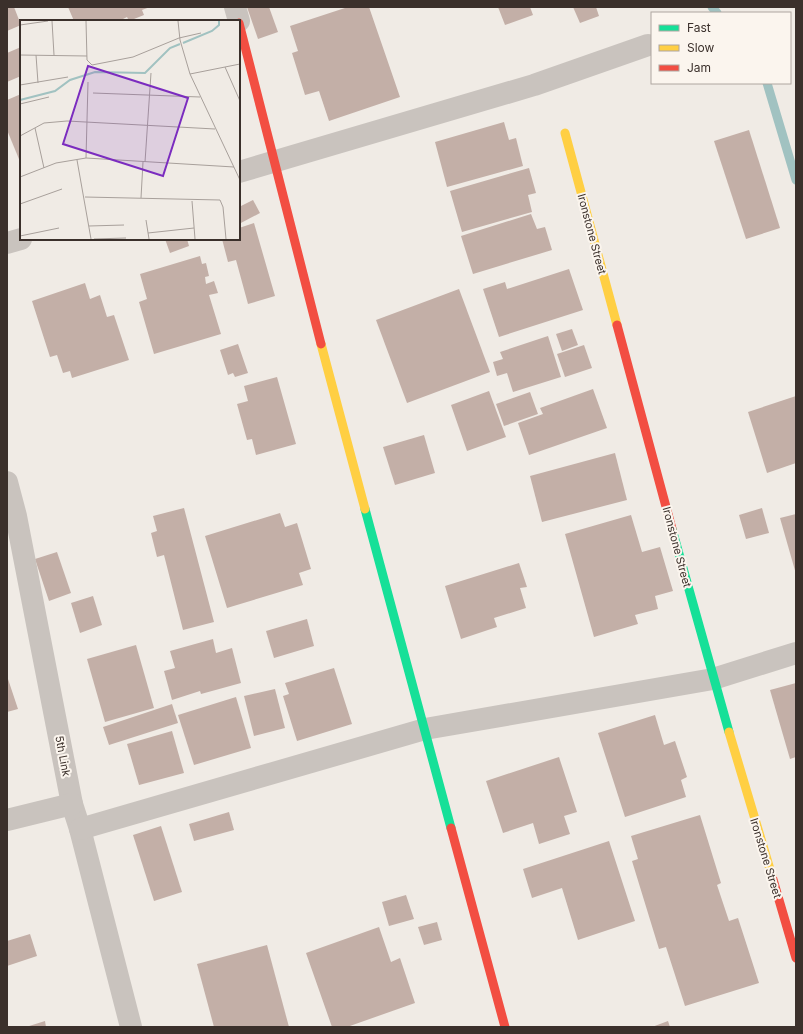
<svg xmlns="http://www.w3.org/2000/svg" width="803" height="1034" font-family="Inter,sans-serif">
<style>
.lines{fill:none;stroke-linecap:round;stroke-linejoin:round}
.stream{stroke:#a1c2c1;stroke-width:9}
.building{fill:#c3afa7}
.street{stroke:#c9c3be;stroke-width:22}
.fast{stroke:#16e098;stroke-width:9}
.slow{stroke:#ffcf43;stroke-width:9}
.jam{stroke:#f24e42;stroke-width:9}
.labels{text-anchor:middle;dominant-baseline:central;stroke-width:4;stroke-linejoin:round;paint-order:stroke}
.street-label{font-size:11px;fill:#3b302b;stroke:#fbf5ee}
.inset-river{fill:none;stroke:#a1c2c1;stroke-width:2}
.inset-road{fill:none;stroke:#a8a09b;stroke-width:1}
.view{fill:#7b2cbf;fill-opacity:0.15;stroke:#7b2cbf;stroke-width:2}
.inset-edge{fill:none;stroke:#3b302b;stroke-width:2}
</style>
<rect width="100%" height="100%" fill="#f0ebe5"/>
<g class="lines">
<!-- stream -->
<g class="stream">
<polyline points="712,7 717,13"/>
<polyline points="767,83 796,180"/>
</g>
</g>
<!-- building -->
<g class="building">
<polygon points="7,7 14,7 21,25 7,31"/>
<polygon points="68,7 150,7 142,10 144,15 129,21 127,17 119,21 74,21"/>
<polygon points="247,7 269,7 278,32 258,39"/>
<polygon points="348,7 369,7 400,97 329,121 319,91 305,95 292,53 298,51 290,26"/>
<polygon points="498,7 530,7 533,15 505,25"/>
<polygon points="573,7 596,7 599,16 580,23"/>
<polygon points="21,47 21,76 7,82 7,53"/>
<polygon points="21,94 21,164 7,130 7,100"/>
<polygon points="504,122 509,140 516,138 523,166 447,187 435,142"/>
<polygon points="749,130 780,228 746,239 714,141"/>
<polygon points="529,168 536,193 528,195 532,212 462,232 450,191"/>
<polygon points="253,200 260,213 239,224 239,207"/>
<polygon points="531,214 537,229 545,227 552,250 473,274 461,236"/>
<polygon points="254,223 275,296 248,304 236,260 228,262 222,239 239,239 239,228"/>
<polygon points="165,239 187,239 189,246 170,253"/>
<polygon points="200,256 202,264 206,263 209,276 205,277 206,284 214,281 218,293 209,295 221,334 154,354 139,302 147,299 140,274"/>
<polygon points="569,269 583,310 499,337 483,289 505,282 507,289"/>
<polygon points="85,283 90,299 100,295 107,317 114,315 129,360 72,378 70,371 63,373 57,355 50,357 32,301"/>
<polygon points="459,289 490,372 407,403 376,320"/>
<polygon points="572,329 578,345 562,351 556,334"/>
<polygon points="548,336 561,377 513,392 507,373 497,376 493,362 503,359 500,352"/>
<polygon points="238,344 248,373 235,377 233,373 228,375 220,350"/>
<polygon points="584,345 592,368 565,377 557,354"/>
<polygon points="277,377 296,444 256,455 252,439 247,440 237,404 248,401 244,386"/>
<polygon points="593,389 607,428 529,455 518,423 543,414 540,408"/>
<polygon points="489,391 506,437 467,451 451,405"/>
<polygon points="530,392 538,414 504,426 496,404"/>
<polygon points="796,396 796,463 767,473 748,412"/>
<polygon points="424,435 435,473 395,485 383,447"/>
<polygon points="615,453 627,500 542,522 530,476"/>
<polygon points="184,508 214,622 183,630 164,555 157,557 151,533 157,531 153,516"/>
<polygon points="762,508 769,533 746,539 739,515"/>
<polygon points="280,513 285,527 297,523 311,569 299,573 303,585 227,608 205,536"/>
<polygon points="796,514 796,574 780,518"/>
<polygon points="631,515 642,552 660,547 673,591 655,596 658,609 635,615 638,624 594,637 565,534"/>
<polygon points="57,552 71,593 49,601 35,559"/>
<polygon points="519,563 527,587 520,588 526,608 494,618 497,627 461,639 445,586"/>
<polygon points="93,596 102,625 80,633 71,603"/>
<polygon points="307,619 314,646 274,658 266,631"/>
<polygon points="213,639 216,653 232,648 241,683 201,694 200,691 172,700 164,671 175,668 170,651"/>
<polygon points="136,645 154,708 105,722 87,659"/>
<polygon points="334,668 352,724 297,741 283,696 289,694 285,683"/>
<polygon points="7,676 18,709 7,712"/>
<polygon points="796,683 796,757 790,759 770,690"/>
<polygon points="275,689 285,728 254,736 244,696"/>
<polygon points="236,697 251,748 194,765 178,715"/>
<polygon points="172,704 178,723 109,745 103,727"/>
<polygon points="655,715 664,745 675,741 687,777 681,780 686,797 625,817 598,733"/>
<polygon points="172,731 184,773 139,785 127,744"/>
<polygon points="559,757 577,812 564,816 570,834 539,844 533,823 503,833 486,781"/>
<polygon points="229,812 234,830 194,841 189,824"/>
<polygon points="700,815 721,883 717,885 729,921 738,918 759,983 685,1006 666,947 659,949 632,861 638,859 631,836"/>
<polygon points="161,826 182,892 154,901 133,835"/>
<polygon points="609,841 635,921 578,940 562,888 532,898 523,869"/>
<polygon points="406,895 414,919 389,926 382,902"/>
<polygon points="437,922 442,940 424,945 418,927"/>
<polygon points="379,927 391,962 400,958 415,1003 347,1027 332,1027 306,953"/>
<polygon points="30,934 37,956 7,966 7,941"/>
<polygon points="267,945 289,1027 214,1027 197,964"/>
<polygon points="45,1021 46,1027 26,1027"/>
<polygon points="668,1021 670,1027 652,1027"/>
</g>
<g class="lines">
<!-- street -->
<g class="street">
<polyline points="235,7 239,21"/>
<polyline points="239,172 534,85 648,45"/>
<polyline points="7,243 21,239"/>
<polyline points="7,482 16,516 72,804 80,829 131,1027"/>
<polyline points="7,820 72,804"/>
<polyline points="80,829 425,729 713,679 796,653"/>
</g>
<!-- fast -->
<g class="fast">
<polyline points="365,509 451,828"/>
<polyline points="672,529 729,732"/>
</g>
<!-- slow -->
<g class="slow">
<polyline points="565,133 617,325"/>
<polyline points="321,344 365,509"/>
<polyline points="729,732 772,876"/>
</g>
<!-- jam -->
<g class="jam">
<polyline points="239,23 321,344"/>
<polyline points="617,325 672,529"/>
<polyline points="451,828 505,1027"/>
<polyline points="772,876 796,958"/>
</g>
</g>
<g class="labels">
<!-- street labels -->
<g class="street-label">
<text transform="translate(592 234) rotate(75)">Ironstone Street</text>
<text transform="translate(677 547) rotate(75)">Ironstone Street</text>
<text transform="translate(63 756) rotate(79)">5th Link</text>
<text transform="translate(766 858) rotate(73)">Ironstone Street</text>
</g>
</g>
<!-- overview -->
<g transform="translate(20 20)">
<rect width="220" height="220" fill="#f0ebe5"/>
<path class="inset-river" d="M163,23L192,11L199,5V1M0,80L35,71L50,60L75,52L125,53L150,28L160,24"/>
<path class="inset-road" d="M32,1L34,35M66,1L67,40L72,45L113,37L159,18L181,13M158,1L160,20L170,54L220,160M0,5L28,1M0,35L67,36M16,35L18,63M205,47L220,81M170,54L220,44M0,65L48,57M73,73L180,77M0,84L29,77M15,108L24,148M0,116L24,103L47,101L195,109M66,138L68,62M57,140L71,219M125,142L131,53M0,157L36,143L66,138L214,147M65,177L200,180L203,187L206,219M121,178L123,142M172,181L175,219M0,184L42,169M126,200L129,219M69,206L104,205M128,213L174,208M0,216L39,208M74,219L106,218"/>
<path class="view" d="M68,46L168,78L143,156L43,124Z"/>
<rect width="220" height="220" class="inset-edge"/>
</g>
<!-- border -->
<rect width="803" height="1034" fill="none" stroke="#3b302b" stroke-width="16"/>
<!-- legend -->
<rect x="651" y="12" width="140" height="72" fill="#fbf5ee" stroke="#aea6a0"/>
<rect x="659" y="25" width="20" height="6" fill="#16e098" stroke="#aea6a0"/>
<text x="687" y="32" font-size="12" fill="#3b302b">Fast</text>
<rect x="659" y="45" width="20" height="6" fill="#ffcf43" stroke="#aea6a0"/>
<text x="687" y="52" font-size="12" fill="#3b302b">Slow</text>
<rect x="659" y="65" width="20" height="6" fill="#f24e42" stroke="#aea6a0"/>
<text x="687" y="72" font-size="12" fill="#3b302b">Jam</text>
</svg>
